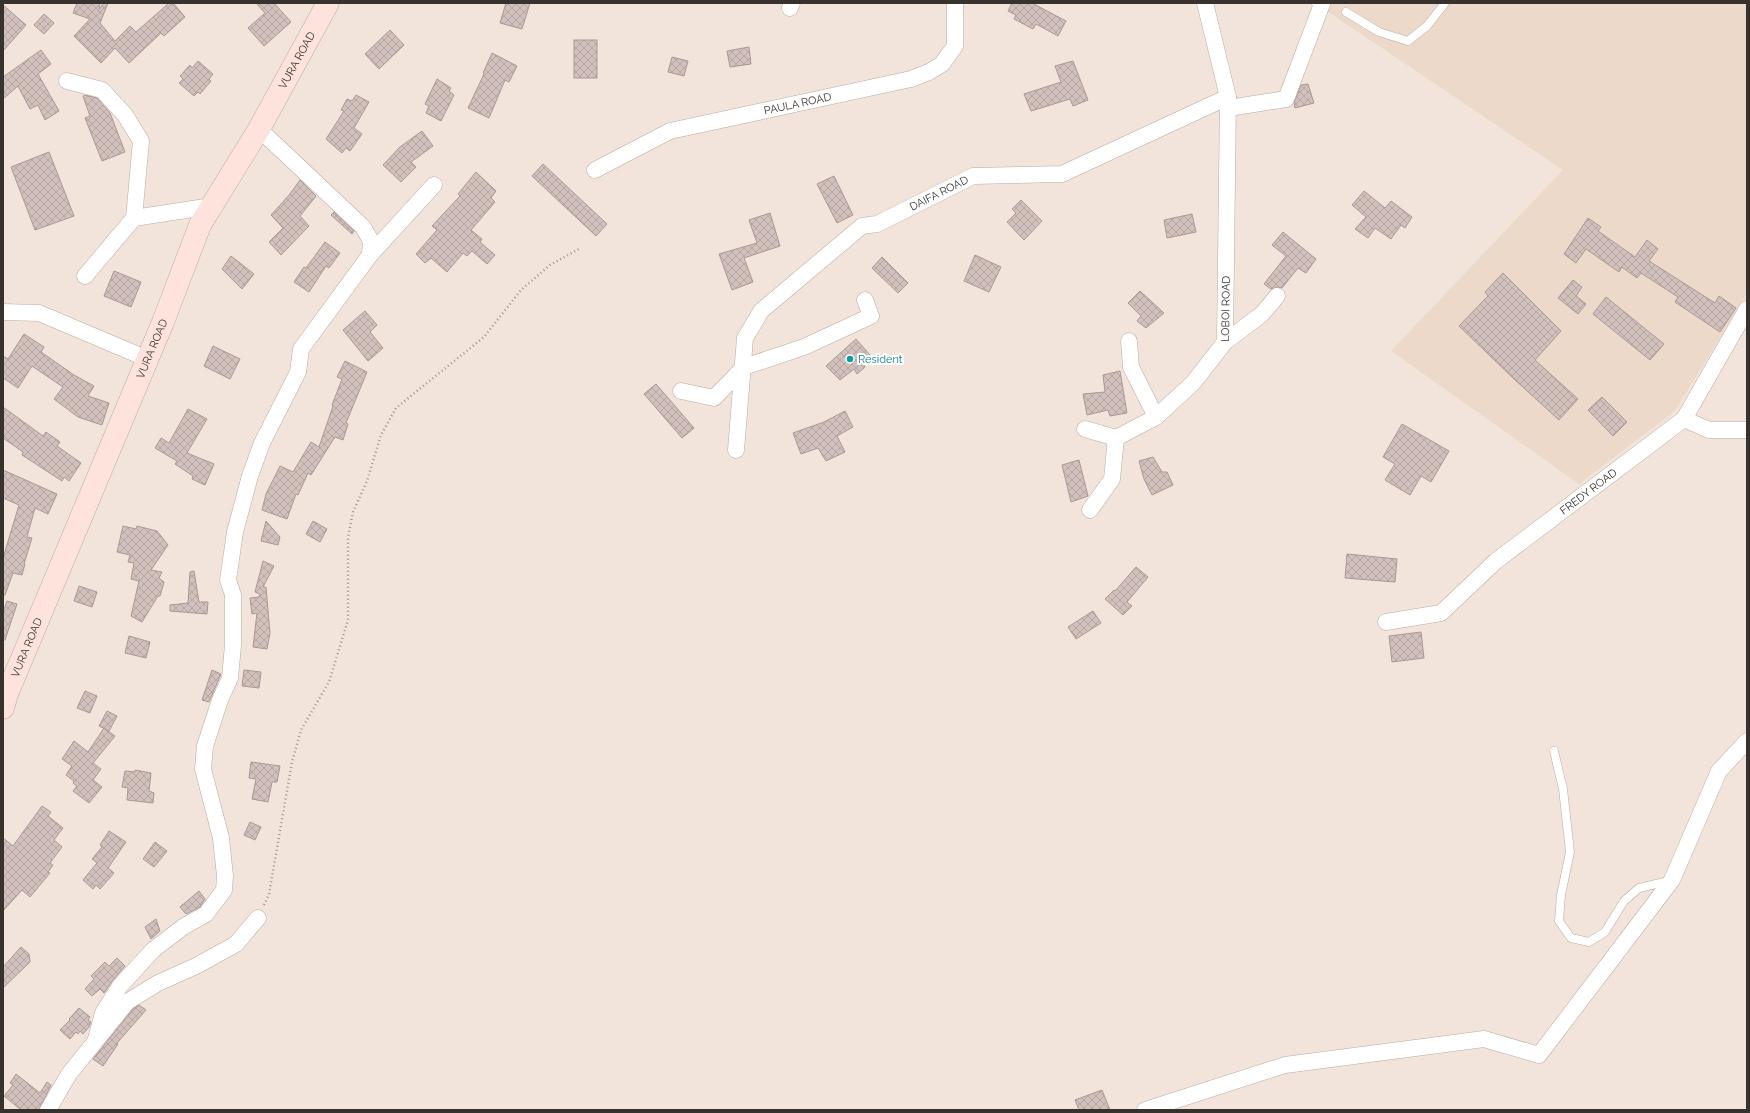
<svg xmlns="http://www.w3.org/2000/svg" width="1750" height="1113" font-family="Raleway,sans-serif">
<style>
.built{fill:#edd9c9}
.building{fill:url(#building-cross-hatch);stroke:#a99895}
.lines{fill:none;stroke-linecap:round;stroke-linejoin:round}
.lane-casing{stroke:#b8aba1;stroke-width:9}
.street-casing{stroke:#b8aba1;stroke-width:17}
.secondary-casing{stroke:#b8aba1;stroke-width:23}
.path{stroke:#a0968f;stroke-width:2.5;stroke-dasharray:1 3;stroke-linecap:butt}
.lane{stroke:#fff;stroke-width:8}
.street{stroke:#fff;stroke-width:16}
.secondary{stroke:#fee3dc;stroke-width:22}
.culture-dot{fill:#0f9aa8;stroke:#fff;stroke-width:1.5}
.labels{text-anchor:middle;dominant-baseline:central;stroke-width:4;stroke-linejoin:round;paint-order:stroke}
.street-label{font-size:11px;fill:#37322e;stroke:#fff}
.culture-label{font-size:11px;fill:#0d838f;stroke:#fff;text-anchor:start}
</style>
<defs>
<pattern id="building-cross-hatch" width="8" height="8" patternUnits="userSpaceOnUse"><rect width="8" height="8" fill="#d2c0bd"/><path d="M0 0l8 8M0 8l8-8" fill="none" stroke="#b5a5a3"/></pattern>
</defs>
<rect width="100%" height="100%" fill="#f2e4da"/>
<!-- built -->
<polygon class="built" points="1315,3 1747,3 1747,293 1675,411 1579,484 1391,351 1563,170"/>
<!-- building -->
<g class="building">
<polygon points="77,3 100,3 99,9 104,3 108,3 100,23 115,41 130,26 136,32 169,3 173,3 185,17 164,36 161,33 129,63 115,48 101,63 74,36 90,19 73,13"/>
<polygon points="256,3 274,3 291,22 264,46 248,28 265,13"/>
<polygon points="506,3 530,3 522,29 500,23"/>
<polygon points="1012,3 1032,3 1066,21 1058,36 1036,24 1033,29 1014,19 1016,15 1008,11"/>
<polygon points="3,5 26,25 3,51"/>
<polygon points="44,14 54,23 44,34 34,25"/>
<polygon points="390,30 404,45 379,69 365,54"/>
<rect x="574" y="40" width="23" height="38"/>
<polygon points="749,47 751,64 730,67 727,51"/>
<polygon points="41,50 51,64 38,74 59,111 45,120 38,105 30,109 18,86 3,99 3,77"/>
<polygon points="492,53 517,66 509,82 505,80 489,118 468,108 484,74 483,73"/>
<polygon points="672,57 688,61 684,76 668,72"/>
<polygon points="198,61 213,74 209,79 211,81 200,94 198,92 194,96 179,83 183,79 180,76 190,65 192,68"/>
<polygon points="1073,61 1088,100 1073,106 1070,99 1031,111 1024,94 1061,82 1055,66"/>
<polygon points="437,79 451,88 449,91 454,95 441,121 426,113 429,106 425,104"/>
<polygon points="1308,84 1314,103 1295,108 1294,103 1301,85"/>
<polygon points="85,95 97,98 110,113 125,152 102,161 85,118 90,116 83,96"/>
<polygon points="356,95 369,102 354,128 362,134 350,151 346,148 342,153 326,139 344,111 341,110 347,99 352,101"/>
<polygon points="422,131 433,146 411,162 416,167 401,182 383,165 400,147"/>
<polygon points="49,152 74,216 35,230 11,167"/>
<polygon points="543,164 607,224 596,236 532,176"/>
<polygon points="476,172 496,191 491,198 495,202 471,230 482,239 480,242 495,255 487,264 472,251 467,256 463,253 447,272 431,258 425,263 416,254 437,230 432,226 460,196 458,194"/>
<polygon points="834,176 853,215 837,223 817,184"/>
<polygon points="300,180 316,196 300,216 309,226 281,255 269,242 283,228 271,215 290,194"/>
<polygon points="1364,191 1385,208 1391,201 1412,217 1405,228 1401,225 1391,239 1375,228 1368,238 1355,229 1366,217 1352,205"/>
<polygon points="1021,200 1042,221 1024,240 1007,222 1016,213 1012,209"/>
<polygon points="334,212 354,231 352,234 331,215"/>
<polygon points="770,213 780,246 744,258 753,282 732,290 719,254 757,243 749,220"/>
<polygon points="1192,214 1196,232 1167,238 1164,220"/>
<polygon points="1588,218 1601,227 1598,231 1635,257 1647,240 1658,249 1649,261 1715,303 1719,296 1736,308 1720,332 1675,302 1678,297 1641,273 1637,278 1622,267 1619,272 1586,249 1576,263 1564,254"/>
<polygon points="1283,232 1316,259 1306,273 1298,268 1282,288 1278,287 1271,289 1264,284 1286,256 1272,245"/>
<polygon points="325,242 340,253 329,268 326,266 309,292 294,282 304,267 306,268"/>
<polygon points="975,255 1001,267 989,292 964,281"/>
<polygon points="231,256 254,274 242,289 222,269"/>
<polygon points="882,257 908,283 898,293 872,268"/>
<polygon points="114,271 141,282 131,307 104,296"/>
<polygon points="1503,273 1561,331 1535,360 1578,399 1559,420 1514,379 1459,326 1488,296 1485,292"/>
<polygon points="1573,280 1582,287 1576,296 1586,304 1578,314 1558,298"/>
<polygon points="1140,291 1164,313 1146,328 1137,321 1141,316 1128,303"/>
<polygon points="1606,297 1664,344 1650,360 1593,314"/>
<polygon points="365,311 377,325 370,332 383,348 368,361 343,330"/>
<polygon points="24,334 44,347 41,352 74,375 94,386 88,396 109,403 102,425 78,417 54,399 63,387 32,366 18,388 3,378 3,356 8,359"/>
<polygon points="856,339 870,355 862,362 865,367 857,374 854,369 840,380 826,366"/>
<polygon points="213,346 240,359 230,379 204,366"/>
<polygon points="345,361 367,372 346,423 348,424 343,440 335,437 311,475 308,473 298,495 296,494 287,519 262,510 266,494 280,466 293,472 311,442 319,447 333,406 332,405 342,379 337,377"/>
<polygon points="1120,371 1127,413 1110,416 1108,410 1087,415 1083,394 1105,392 1103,375"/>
<polygon points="656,384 694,428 682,438 644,394"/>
<polygon points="1602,397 1627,422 1613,436 1588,410"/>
<polygon points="3,407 43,436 46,432 60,442 57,446 81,463 69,481 64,477 62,481 22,455 23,452 3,438"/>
<polygon points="188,409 207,419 187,453 214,464 205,485 192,479 193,476 175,464 177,461 155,448 161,438 169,443"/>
<polygon points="845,411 853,427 837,436 845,452 826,461 818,448 801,454 793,433 824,422"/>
<polygon points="1402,424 1449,451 1431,482 1421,476 1410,495 1385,480 1395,464 1383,457"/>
<polygon points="1153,457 1162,472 1167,472 1173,485 1152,495 1144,479 1139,461"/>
<polygon points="1079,460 1088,496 1071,502 1062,465"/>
<polygon points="3,470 57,494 48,514 35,508 27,537 32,538 24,564 25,564 22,575 13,573 5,595 3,595 3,558 19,505 3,498"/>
<polygon points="266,521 280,537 278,545 261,541"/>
<polygon points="313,521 327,529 320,542 306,534"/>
<polygon points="123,526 136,529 137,526 157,531 168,545 151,570 162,572 159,578 164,582 160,596 158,596 142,622 131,616 139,581 131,579 134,563 128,562 130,555 117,552"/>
<polygon points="1347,554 1397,559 1395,582 1345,578"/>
<polygon points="263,561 274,566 263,587 266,587 270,633 267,649 253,647 257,613 252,614 250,598 259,597 260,594 255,592"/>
<polygon points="1136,567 1148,577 1127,602 1132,606 1123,615 1105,599 1114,590 1115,591"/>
<polygon points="194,571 199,602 208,602 207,614 170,611 170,605 188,603 190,572"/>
<polygon points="79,586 97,592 92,607 74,601"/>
<polygon points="7,601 17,604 5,640 3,640 3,612"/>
<polygon points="1093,611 1101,623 1076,639 1068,627"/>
<polygon points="1421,632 1424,658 1392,662 1389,636"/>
<polygon points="129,636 150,642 146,658 125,653"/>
<polygon points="212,670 221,674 209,702 202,700"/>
<polygon points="244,670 261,672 259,688 242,686"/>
<polygon points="85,691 97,696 90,713 77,708"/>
<polygon points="107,711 117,716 109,731 99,726"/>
<polygon points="104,728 115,736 93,763 101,769 93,780 102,787 89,803 73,791 77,786 73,783 74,781 66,775 72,766 62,759 74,741 88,752"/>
<polygon points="251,762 280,766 277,782 272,782 268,802 252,799 256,779 249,778"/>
<polygon points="135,770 151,773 149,791 154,793 153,803 127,800 128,788 122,787 125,771 135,772"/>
<polygon points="42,806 51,812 48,816 63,828 54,840 62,847 50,863 53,865 48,872 50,873 30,897 22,890 3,911 3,838 13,846"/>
<polygon points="250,822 261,827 255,840 244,835"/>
<polygon points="109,831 126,842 108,868 114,873 100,889 96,885 93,889 83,880 97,863 92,859 102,847 100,845"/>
<polygon points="155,842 167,851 154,867 143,859"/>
<polygon points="199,891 205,899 200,907 186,914 180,907"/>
<polygon points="156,919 160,931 151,939 145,927"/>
<polygon points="21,947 29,954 30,962 3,988 3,967"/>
<polygon points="117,958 125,966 113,980 104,993 100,989 92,996 85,989 94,979 91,976 105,962 109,966"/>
<polygon points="139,1005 146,1010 117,1043 118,1044 103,1066 93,1059 133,1009"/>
<polygon points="79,1008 90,1017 88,1020 91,1022 89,1027 83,1034 80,1031 78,1034 76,1032 70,1039 60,1030 70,1020 69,1019"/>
<polygon points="16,1074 40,1093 47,1082 51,1085 39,1110 21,1110 4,1096 13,1085 10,1083"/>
<polygon points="1102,1090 1110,1110 1079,1110 1075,1100"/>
</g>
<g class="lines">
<defs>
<g id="lane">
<polyline points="1346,12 1379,32 1408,41 1427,26 1445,3"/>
<polyline points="1554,751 1563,789 1570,852 1561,895 1559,921 1571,938 1589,942 1605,932 1624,901 1639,888 1669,881"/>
</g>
<g id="street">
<polyline points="790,8 792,3"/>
<polyline points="67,81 102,90 125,115 141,141 134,218 85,276"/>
<polyline points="1229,108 1286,99 1322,4 1320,3"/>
<path id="s1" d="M595,170L670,131L911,79L929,72L942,64L955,46V3"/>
<polyline points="134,218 212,206"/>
<polyline points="370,255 434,185"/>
<polyline points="3,312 39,313 148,359"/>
<polyline points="1129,341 1131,367 1156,417"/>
<polyline points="1225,342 1262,314 1277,296"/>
<polyline points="681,391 714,398 744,367 804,347 871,316 865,300"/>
<polyline points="1684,419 1709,430 1747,430"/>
<path id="s2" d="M1085,429L1116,438L1156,417L1193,383L1225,342L1228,97L1205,3"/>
<path id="s3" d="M736,450L745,338L761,311L862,226L877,224L973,176L1062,174L1228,97"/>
<polyline points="1090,510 1112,479 1116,438"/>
<path id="s4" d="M1386,622L1441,613L1496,561L1684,419L1747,309"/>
<polyline points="96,1039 103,1013 120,986 153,950 183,927 206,914 224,890 225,876 221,838 203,769 205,746 220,700 230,678 233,645 233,595 228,580 235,532 250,476 262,443 298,372 301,349 370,255 371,241 363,227 259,129"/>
<polyline points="48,1110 69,1074 127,1002 158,983 196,966 236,944 258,918"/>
<polyline points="1145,1110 1285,1065 1484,1039 1539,1055 1672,880 1719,771 1747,741"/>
</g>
<g id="secondary">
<path id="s5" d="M3,708L7,694L163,322L200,225L259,129L328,3"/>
</g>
</defs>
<!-- lane casing -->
<use href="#lane" class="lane-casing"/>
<!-- street casing -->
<use href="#street" class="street-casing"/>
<!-- secondary casing -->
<use href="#secondary" class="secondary-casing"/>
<!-- path -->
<polyline class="path" points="264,905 269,894 292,762 301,730 329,682 348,620 348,537 353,512 367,481 381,435 396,408 484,337 521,290 550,265 579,249"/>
<!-- lane -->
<use href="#lane" class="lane"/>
<!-- street -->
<use href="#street" class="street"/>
<!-- secondary -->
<use href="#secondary" class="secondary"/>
</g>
<!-- markers -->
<circle class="culture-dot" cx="850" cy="359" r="4"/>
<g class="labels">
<!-- street labels -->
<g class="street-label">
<text stroke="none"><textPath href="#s5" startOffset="713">VURA ROAD</textPath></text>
<text stroke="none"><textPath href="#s1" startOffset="215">PAULA ROAD</textPath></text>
<text stroke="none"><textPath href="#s3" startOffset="360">DAIFA ROAD</textPath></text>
<text stroke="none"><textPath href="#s2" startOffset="213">LOBOI ROAD</textPath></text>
<text stroke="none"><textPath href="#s5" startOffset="389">VURA ROAD</textPath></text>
<text stroke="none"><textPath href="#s4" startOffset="247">FREDY ROAD</textPath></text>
<text stroke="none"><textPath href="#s5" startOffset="65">VURA ROAD</textPath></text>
</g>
<!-- culture labels -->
<g class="culture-label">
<text x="858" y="359">Resident</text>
</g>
</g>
<!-- border -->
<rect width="1750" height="1113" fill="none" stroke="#37322e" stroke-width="8"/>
</svg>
